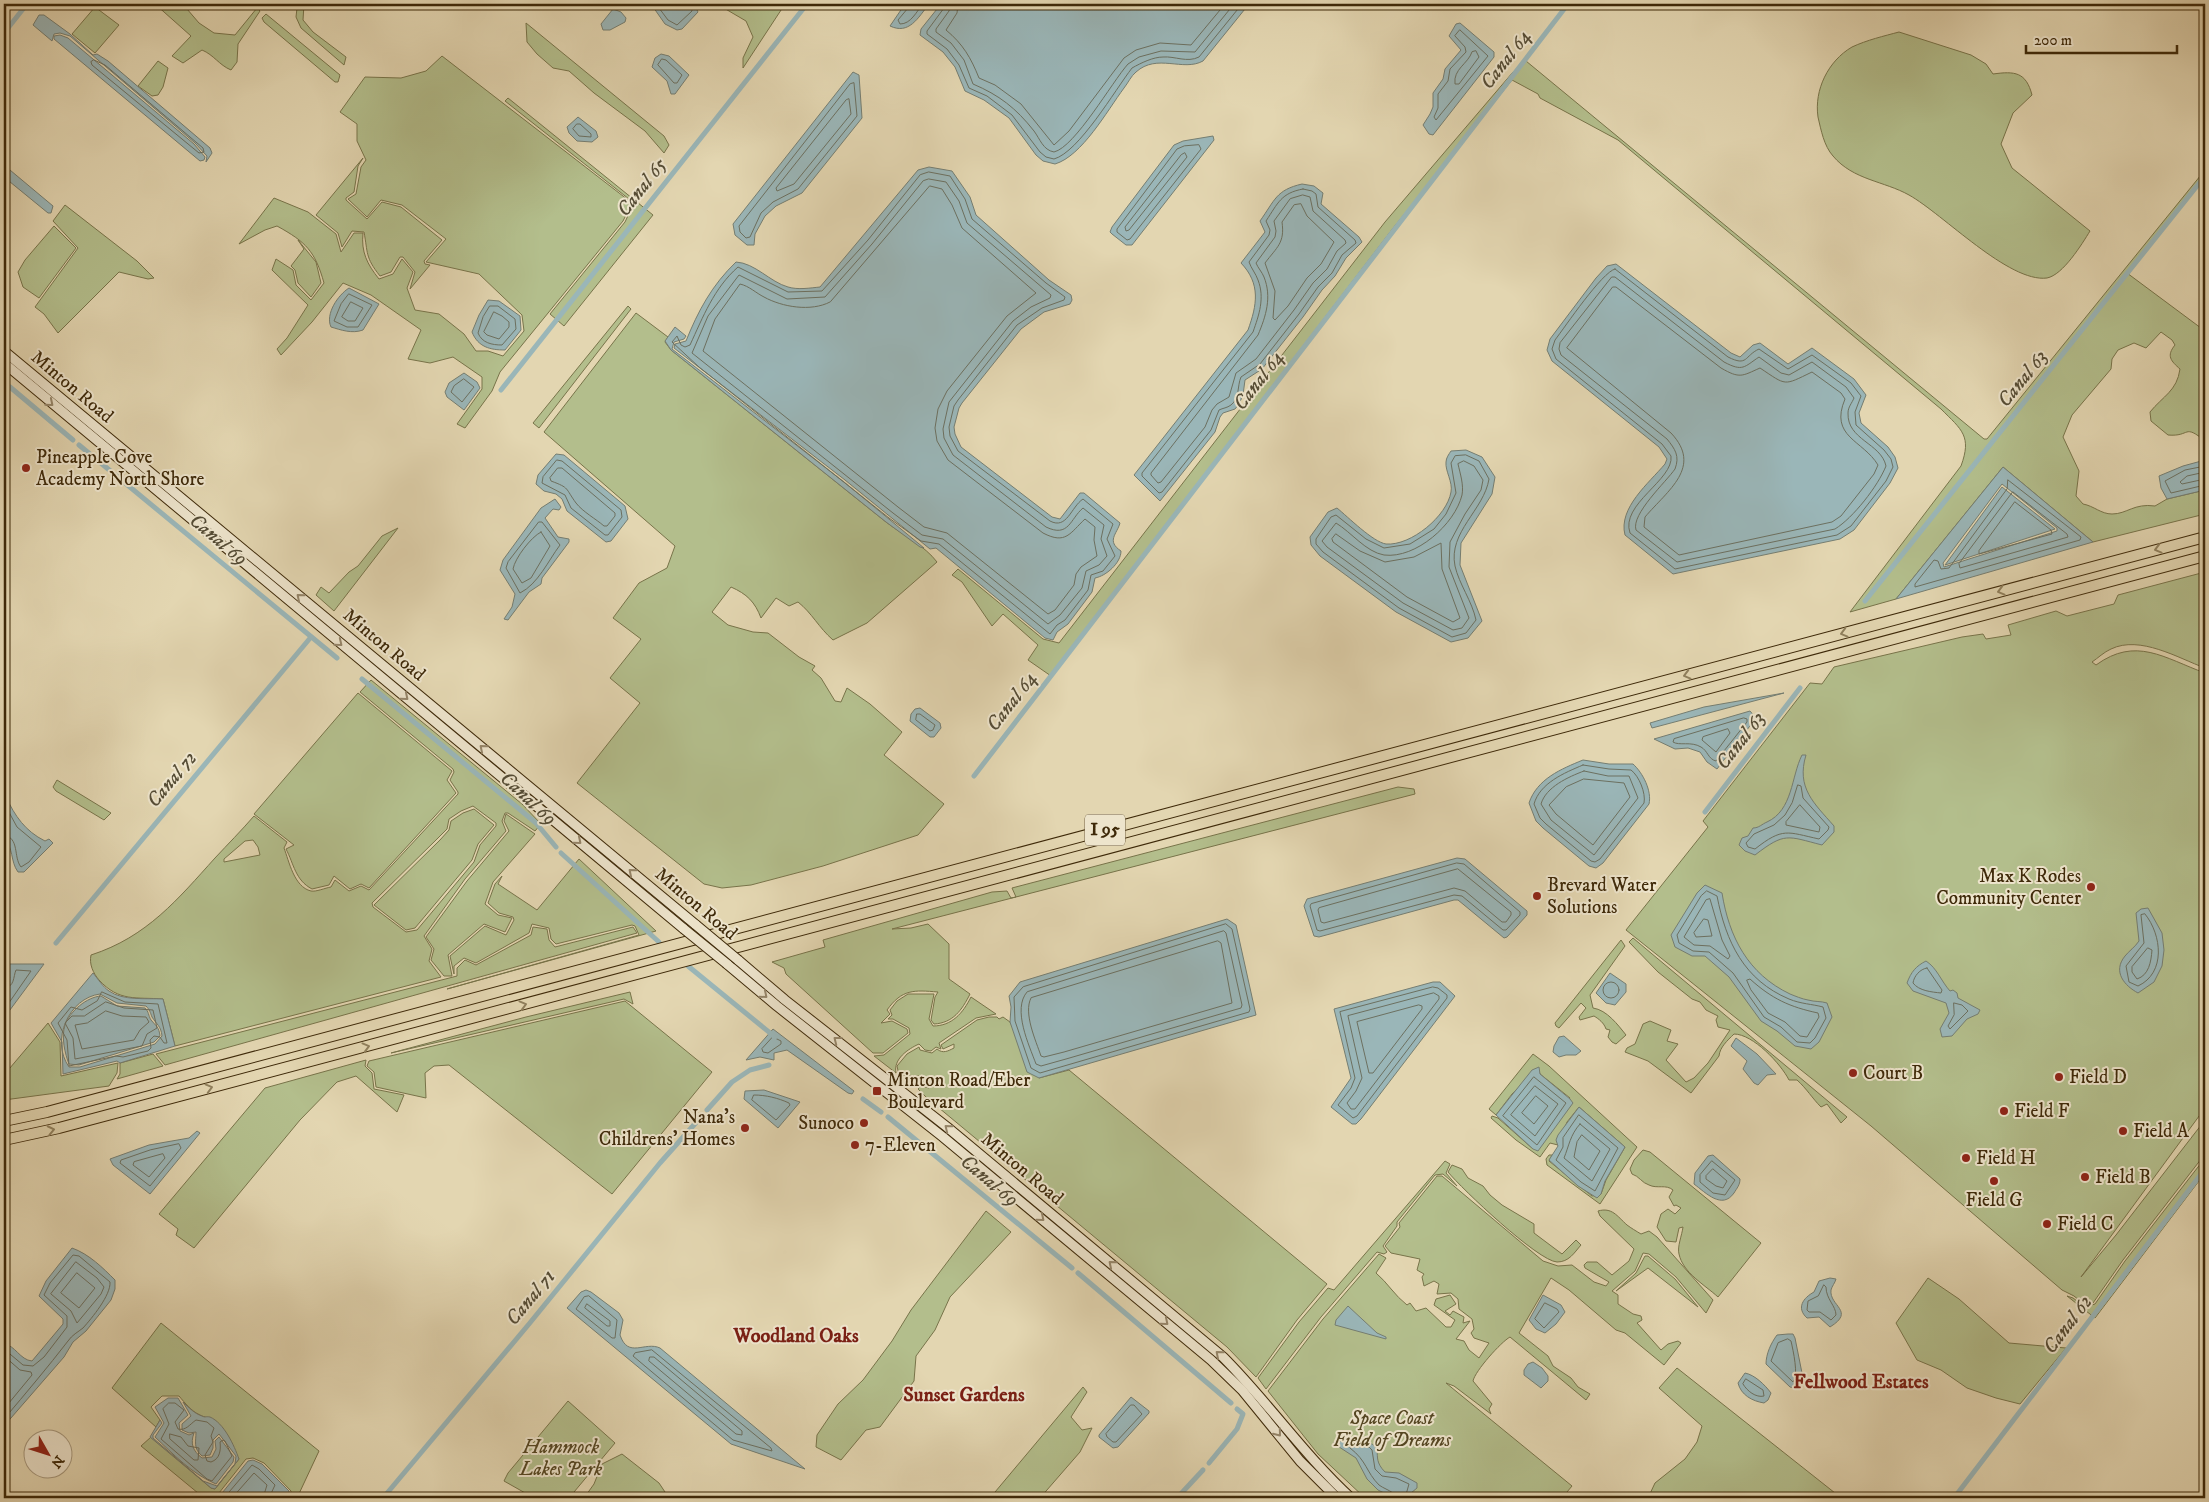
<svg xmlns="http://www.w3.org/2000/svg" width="2209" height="1502" font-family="'IM FELL DW Pica',serif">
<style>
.green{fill:#b3be8c;stroke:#78744a;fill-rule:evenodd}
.water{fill:#9ab6b8;stroke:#757e72;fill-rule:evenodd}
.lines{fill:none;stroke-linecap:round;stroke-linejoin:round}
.shore{stroke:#6c7060;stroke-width:1}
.canal{stroke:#9ab6b8;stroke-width:5}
.secondary-casing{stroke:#3e2909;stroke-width:11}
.motorway-casing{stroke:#3e2909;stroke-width:12}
.secondary{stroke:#ede4cc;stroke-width:9}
.motorway{stroke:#e3d6b1;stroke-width:10}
.secondary-bridge-casing{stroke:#3e2909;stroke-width:11;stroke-linecap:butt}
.secondary-bridge{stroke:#ede4cc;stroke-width:9}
.oneway{stroke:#96866a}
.oneway2{stroke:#90805d}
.poi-dot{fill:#8f2418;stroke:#ede4cc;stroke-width:2}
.labels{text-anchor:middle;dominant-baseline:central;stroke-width:4;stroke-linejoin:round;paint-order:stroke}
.shield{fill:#ede4cc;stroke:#726144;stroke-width:1}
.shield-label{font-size:18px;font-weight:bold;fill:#3e2909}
.street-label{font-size:19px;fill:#3e2909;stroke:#ede4cc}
.poi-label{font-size:19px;fill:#3e2909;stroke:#ede4cc;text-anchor:start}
.park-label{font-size:19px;font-style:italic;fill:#554723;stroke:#ede4cc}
.water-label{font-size:20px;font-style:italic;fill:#554c35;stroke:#ede4cc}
.neighbourhood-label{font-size:20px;font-weight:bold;fill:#7a1f14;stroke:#ede4cc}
</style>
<rect width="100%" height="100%" fill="#e3d6b1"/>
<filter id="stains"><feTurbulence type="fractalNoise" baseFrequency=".004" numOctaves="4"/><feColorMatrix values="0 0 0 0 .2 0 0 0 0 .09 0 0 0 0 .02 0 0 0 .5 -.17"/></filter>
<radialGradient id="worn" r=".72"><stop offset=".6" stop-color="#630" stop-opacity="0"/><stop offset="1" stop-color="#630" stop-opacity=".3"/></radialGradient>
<!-- green -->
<g class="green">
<path d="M155,4H172L187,9L199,23L214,33L235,35L257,8L260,11L238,44L237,62L231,70C219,65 214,55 202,50L183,63L172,56L191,36Z"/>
<polygon points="292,4 304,4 303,20 313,32 346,57 344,65 301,28 296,17 297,8"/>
<polygon points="717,4 785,4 743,68 743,58 753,37 746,21"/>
<polygon points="95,7 119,25 95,53 72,34"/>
<polygon points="266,14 340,75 338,82 335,82 264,22 262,18"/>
<polygon points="526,23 664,136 669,145 664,153 645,131 594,93 569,71 553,68 537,54 527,42"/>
<path d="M1899,32L1971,55L1986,64L1993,74C2015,71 2026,72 2032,95L2013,113L2001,144L2012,168L2090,231C2082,244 2063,275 2047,278C2009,283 1943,214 1909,195C1884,181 1853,180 1833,156C1824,146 1821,130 1818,117C1814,90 1828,61 1852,47C1867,40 1884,36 1899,32Z"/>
<path d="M442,56L632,203L623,221L500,372L492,391L465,428L457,424L482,389V377L453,357L430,363L408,359L421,330L371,295L343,283L312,322L281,355L277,349L287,338L308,305L272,270L276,259L293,270L296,285L311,300L324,283C315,251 306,242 277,226L265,230L239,244L274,198L308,212L336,234L341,252L354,233H363C361,252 367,264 379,279L393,274L402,259L413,272L407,288L415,310L439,314L464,334L476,351H488L503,356L524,331L522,315L479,274L426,262L446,239L402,205L381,200L367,217L348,199L356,194L361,167L366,160L357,141V124L340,112L365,77L401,78L426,71Z"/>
<polygon points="158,61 168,68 163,87 158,95 152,96 138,86"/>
<path d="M1526,61L1984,439H1987L2205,170V176L2127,273L2205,331V441C2183,423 2191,437 2168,435L2151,421L2150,412C2163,396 2177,391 2180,369C2171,361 2166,356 2175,345L2172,340L2161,332L2146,348L2134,343L2118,350L2112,359L2111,369L2072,415L2063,437L2079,471L2076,496L2083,504C2094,506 2101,514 2112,514C2127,514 2134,503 2155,506L2167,499L2205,490V514L2093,542L2003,467L1896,599L1850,612L1961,466C1972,436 1962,430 1941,409L1618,140L1540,98L1538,94L1512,80L1394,227L1051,676L1028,660L1038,645L1003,614L992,626L962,582L952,575L958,569L1043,639L1059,643L1385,222L1513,72H1517Z"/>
<polygon points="508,98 653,215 564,326 550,314 625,222 634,203 505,101"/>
<path d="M363,158L358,166L354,192L346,198V200L367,219L382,202L401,207L442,240L424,261L425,264L430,265L410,289L415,272L403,257H400L391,272L380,276C365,257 368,253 364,232L352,231L342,247L338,233L316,215Z"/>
<polygon points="65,205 137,261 154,278 148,279 119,272 58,333 44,314 35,307 78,248 53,221"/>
<polygon points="54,226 76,248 39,298 23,287 18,272 25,260"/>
<polygon points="298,240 316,262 321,283 311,297 298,283 295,270 291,266 304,249"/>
<polygon points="628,306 631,309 539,428 533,423"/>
<path d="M636,313L668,337L665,342L671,350L886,522C903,535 925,546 937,562L867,623L833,640C819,628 812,613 798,602L789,606L776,598L761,618C755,602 747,594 731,587L712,612L728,625L753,632L768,633L799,657L815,666L812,670L821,678L835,701L841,702L847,688L870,704L902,732L884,755L944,804L918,835L823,866L751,885L722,888L704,884L577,783L640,703L610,678L641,639L613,618L639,583L667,568L675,546L544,432Z"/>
<polygon points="398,528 334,611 316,595 321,587 329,593 349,572 358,566 382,536"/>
<path d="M2205,572V668C2178,658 2140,635 2111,649C2104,652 2098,658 2092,662L2096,665C2136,636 2164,658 2205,673V1108L2081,1277L2116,1235L2205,1120V1154L2123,1260L2093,1303L2085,1305L2074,1296L2062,1290L1871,1126L1626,930L1708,827L1703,821L1810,683L1822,684L1834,667L1962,637L1983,634L1986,639L2011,635L2008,625L2056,611L2067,616L2114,604L2118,595Z"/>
<path d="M371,680L522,804L541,824L535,831L508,813H505L502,821L506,831L465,879L424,936L432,949L429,961L441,977L175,1046L163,999C136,997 119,1002 99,980C93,973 89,964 91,955C147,937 178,899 215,858C228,844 241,831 254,816L287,842L284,848C289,861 294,887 311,891C316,892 325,888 331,887L335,880L349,891L361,886L369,890L458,794V792L450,780L454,772L453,769L360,692ZM473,806L496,823V826L480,845L474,862L417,930L406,932L373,907L372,903L438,838L447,829L449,819L461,811ZM253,840L258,847L260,855L224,862V859L245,841Z"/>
<path d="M358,693L452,771L447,780L456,793L369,888L361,884L350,889L334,876L329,885L312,889C295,880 294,864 286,849L294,845L254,814Z"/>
<polygon points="57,780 111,813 104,820 56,791 53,787"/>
<path d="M1398,787L1414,789L1415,794L892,929L911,928L928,924L949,944V979L970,994C962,1010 953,1023 934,1024L931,1020L935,997L938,992C914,990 902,989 887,1010L890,1014L881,1023L892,1021L907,1029L908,1033L883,1053H873L786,974L784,968L772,962L825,947L823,940L992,892L1007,891L1011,898L1016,897L1012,888Z"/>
<polygon points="474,809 494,825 478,844 472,860 415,928 406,930 374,905 440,840 449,830 451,821 463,813"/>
<polygon points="506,814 535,834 493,882 485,904 498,915 512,918 505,932 484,924 448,955 452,976 444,976 431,960 434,949 426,937 467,881 509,831 504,821"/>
<polygon points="579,859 656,931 447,989 639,935 635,926 632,925 556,944 551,939 549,928 532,924 529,933 476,963 464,958 454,966 454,974 450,956 485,926 506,935 514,920 513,917 499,913 488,903 495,884 502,876 498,884 537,910"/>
<polygon points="533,927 547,929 549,940 555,947 633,927 637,933 165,1065 156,1054 457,976 457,968 465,960 476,965 531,935"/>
<path d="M1633,938L1847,1117L1841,1123L1827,1104L1821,1107C1812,1098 1807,1089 1797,1080H1789C1781,1064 1753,1034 1734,1034C1727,1041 1720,1047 1719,1056L1691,1093L1648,1061L1625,1052L1627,1048L1635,1044L1643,1024L1650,1021L1671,1030L1667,1041L1678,1044L1666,1060L1686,1082L1694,1078L1708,1063L1730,1030L1718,1027L1716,1020L1718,1016L1706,1010L1700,1002L1692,999L1658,972L1629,942Z"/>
<path d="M1621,940L1625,946L1590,995L1593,1008C1607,1010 1618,1025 1626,1035L1616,1044L1612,1042L1608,1037L1610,1030L1606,1029C1604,1023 1599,1019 1594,1016L1580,1020L1579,1017L1586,1008L1581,1003L1559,1028L1556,1026L1555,1023L1559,1018Z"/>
<polygon points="630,992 633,1004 624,999 391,1053 526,1017"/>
<path d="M908,994H934L929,1019L933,1026C952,1026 963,1013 971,997L996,1014L976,1018L939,1043L941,1049L936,1047L931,1051L925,1050L919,1044C908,1049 893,1059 896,1073L874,1056L884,1055L910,1034L909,1028L893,1019H888L892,1015L890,1010L897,1001Z"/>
<polygon points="625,1001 712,1072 612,1194 449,1065 434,1066 425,1073 426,1098 376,1087 374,1072 367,1066 369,1061"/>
<path d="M989,1017H997L999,1019L1003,1017L1010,1022L1039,1078L1069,1070L1327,1284L1297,1320L1256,1377L1227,1347L927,1098L918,1089L921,1086L929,1088L919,1076L899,1075L897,1066L907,1054L919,1047L920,1050L932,1053L937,1049C943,1054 948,1051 954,1048V1044L943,1049L941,1045L977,1020Z"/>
<polygon points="48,1023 60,1042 61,1076 118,1063 117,1073 109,1086 4,1100 4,1075"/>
<polygon points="153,1054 163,1066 117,1079 120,1074 120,1063"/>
<polygon points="1533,1054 1549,1066 1637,1147 1600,1204 1547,1165 1546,1159 1549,1155 1552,1155 1549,1161 1592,1196 1601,1194 1606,1180 1625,1147 1579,1107 1567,1122 1558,1145 1550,1143 1540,1157 1516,1140 1491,1118 1492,1116 1498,1118 1533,1149 1570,1098 1540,1074 1538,1068 1512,1094 1496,1115 1489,1109"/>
<polygon points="366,1060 365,1066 372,1073 374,1089 404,1095 397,1112 356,1076 337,1082 300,1120 194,1248 176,1235 178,1229 159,1214 265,1088"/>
<path d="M1643,1150L1650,1152L1761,1243L1718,1297C1705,1285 1683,1273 1679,1254C1677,1247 1682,1235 1683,1227L1679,1228L1676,1242L1666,1241L1657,1227L1661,1214L1668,1209L1675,1214L1681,1208L1676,1205L1674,1206L1669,1197L1673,1190C1666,1184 1657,1189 1649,1185C1642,1183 1639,1176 1632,1174L1630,1169L1634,1160Z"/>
<polygon points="2205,1158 2205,1173 2095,1318 2067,1296 2073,1298 2085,1307 2095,1304 2125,1261"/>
<polygon points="1445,1161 1450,1164 1446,1173 1457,1186 1443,1174 1435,1175 1397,1222 1397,1226 1383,1246 1387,1252 1384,1254 1377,1252 1321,1317 1266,1389 1258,1378 1299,1322 1328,1288 1334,1290"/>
<path d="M1452,1165L1462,1169L1468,1178L1483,1186L1490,1195L1502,1205L1534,1224V1233L1562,1254L1576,1240L1581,1245C1574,1253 1569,1262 1557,1262C1538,1261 1462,1189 1448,1172Z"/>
<path d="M1437,1176H1442L1543,1261L1558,1266L1572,1265L1594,1282L1606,1286L1609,1282L1585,1268L1584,1265L1587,1262H1597L1612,1275L1629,1261L1634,1249L1600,1216L1598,1211C1612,1207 1617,1216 1627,1225C1631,1228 1636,1231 1641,1234L1649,1231L1657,1237L1713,1300L1706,1313L1676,1277L1649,1254L1643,1253L1635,1271L1612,1291L1618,1295V1304L1633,1314L1641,1316L1642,1320L1637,1323L1661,1350L1668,1344L1678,1341L1681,1343L1664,1365L1625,1333L1616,1330L1569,1290L1551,1278L1519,1333L1548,1356L1553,1366L1571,1378L1578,1387L1590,1394L1586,1400L1510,1337C1501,1342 1475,1371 1473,1381L1492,1404L1489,1409L1491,1414L1454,1386L1446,1383L1572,1486L1562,1498H1365L1318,1454L1268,1391L1323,1319L1379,1254L1386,1258L1376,1273C1387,1282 1395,1296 1407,1305L1410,1303L1416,1311L1426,1308L1446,1327H1451L1455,1320L1434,1305L1436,1299L1450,1295L1456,1304L1445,1311L1450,1315L1453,1311L1464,1317L1463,1323L1470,1321L1456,1339L1464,1341L1469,1350L1479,1358L1489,1343L1474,1338L1471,1333L1474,1329L1472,1319L1459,1309L1458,1299L1451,1293L1437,1294L1439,1284L1434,1281L1424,1286L1422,1277L1424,1274L1417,1270L1420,1259L1391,1253L1385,1246L1400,1227L1399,1223Z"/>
<polygon points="986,1211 1011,1232 950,1297 935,1330 916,1356 914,1381 880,1427 866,1430 841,1460 816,1447 817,1435 838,1404 863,1380 892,1341 911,1310"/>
<polygon points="1645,1256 1648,1256 1675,1279 1698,1307 1648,1268 1616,1291 1636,1273"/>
<polygon points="1928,1278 1959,1299 2009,1343 2066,1348 2020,1404 1996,1398 1967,1388 1941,1370 1917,1360 1896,1323"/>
<path d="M161,1323L319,1451L297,1498H276L282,1494L291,1496V1491L264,1463L253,1458L246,1459L215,1498H204L141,1446L151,1437L211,1488L215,1489L239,1459L215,1421C209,1417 205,1418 200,1415C191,1411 185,1403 179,1396H162L151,1407L160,1420L156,1427L112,1388Z"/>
<polygon points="1677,1368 1835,1493 1832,1498 1648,1498 1655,1483 1685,1459 1697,1442 1702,1426 1659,1388"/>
<polygon points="1083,1387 1087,1392 1071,1417 1082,1430 1092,1428 1080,1452 1040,1498 990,1498"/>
<polygon points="568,1401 615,1443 569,1498 534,1498 504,1481 508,1473"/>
<polygon points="622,1454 659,1483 669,1498 584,1498 594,1484 602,1464"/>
</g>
<!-- water -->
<g class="water">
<polygon points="651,4 694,4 698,12 682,29 677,30 665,24"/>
<path d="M905,4H929C918,18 909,35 890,26Z"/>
<path d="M941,4H1249L1203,61C1183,72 1157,53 1136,72C1131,76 1128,83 1124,88C1107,111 1082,156 1055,164L1043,161L1036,155L1009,118L984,100L965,91L955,67L943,52L920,35L921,29Z"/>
<polygon points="613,9 621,12 626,18 625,22 610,30 603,30 601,24"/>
<polygon points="39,15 44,15 70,34 93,55 97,54 108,61 210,148 212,153 206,162 207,156 195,143 70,36 60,33 54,34 52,41 33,25"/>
<polygon points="1460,23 1494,52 1494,57 1433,135 1429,134 1423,125 1430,114 1433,107 1433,93 1443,79 1445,69 1461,50 1449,36 1456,24"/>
<polygon points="60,35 68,38 194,144 205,157 204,160 200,161 54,39 54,36"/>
<polygon points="661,54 669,56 689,75 675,94 671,94 667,81 652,67 655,58"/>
<polygon points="853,72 859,75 862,118 802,193 776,206 765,216 755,234 754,245 747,245 735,235 733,224"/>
<polygon points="578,117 596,131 598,137 592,142 577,141 569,133 567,127"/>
<polygon points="1213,136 1214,140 1132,245 1126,245 1112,234 1110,232 1112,227 1174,145 1183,141"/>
<polygon points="4,165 53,206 51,213 48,213 4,177"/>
<path d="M929,167L952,171L970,197L976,215L1049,280L1071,295L1072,300L1070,304L1044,312L1021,329L962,403L959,408L954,427L955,434L961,447L1052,517L1060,519L1080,493H1084L1120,523C1117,534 1106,541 1121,551C1121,563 1106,576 1095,578L1092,592L1068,624L1057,632L1053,640L1045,638L936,548L930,549L845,480L674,348L675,344L686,341C698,311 712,285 736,262C755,263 770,282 788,287C798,290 810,288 820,287L918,170Z"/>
<path d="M1302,184L1314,186L1323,193L1321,204L1359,237L1362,242L1346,258L1335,276L1322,290L1303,317L1262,369L1245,380L1243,395L1239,404L1235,409L1223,413L1220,417L1215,432L1160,501L1134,475L1248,330C1257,305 1261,284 1241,263L1265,232L1260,221C1275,200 1276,190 1302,184Z"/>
<path d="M1616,264L1731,353L1740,357L1753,345L1760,343L1788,364L1812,348L1854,379L1866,395L1859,413L1861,423L1888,447L1895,457L1898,468L1890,483L1854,530L1840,539L1673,574L1625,535C1618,508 1649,483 1665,464L1667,459L1659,447L1552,361L1547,350L1550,339L1596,278L1607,266Z"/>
<path d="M349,288L379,304L363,330C352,334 341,330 331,327C325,314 338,295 349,288Z"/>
<path d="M488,300L499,301L520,316L521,330L505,350C490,350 478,347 472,332L479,315Z"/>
<polygon points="675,327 686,336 684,339 674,342 672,349 844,482 924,548 920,547 886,522 671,350 665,341"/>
<polygon points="464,373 477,382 480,388 464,410 447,397 445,392 449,383"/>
<path d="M1466,450L1482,457L1495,477L1492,494L1461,543L1460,565L1482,621L1468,638L1451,642L1396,612L1320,556L1311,545L1310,537L1328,512L1337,508C1348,517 1373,542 1386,544C1411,546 1447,516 1451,492C1453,482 1445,471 1446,462C1446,458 1449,454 1451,451Z"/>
<polygon points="556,454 564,455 625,506 628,519 611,541 606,542 567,511 562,499 556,494 544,491 536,484 538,475"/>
<polygon points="2205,460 2205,490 2167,499 2161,488 2159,476 2183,466"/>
<path d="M2003,467L2093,542L1896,599ZM2002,484L2057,528V531L1944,567L1943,563Z"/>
<polygon points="2002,487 2055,529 1945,565"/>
<polygon points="555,499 561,507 559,510 553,509 545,518 558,537 569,539 569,542 542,578 541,584 529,592 508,620 504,619 512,607 515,594 500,570 503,560 541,508"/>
<polygon points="1784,693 1652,728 1650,723 1704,707"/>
<polygon points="920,708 940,723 941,728 934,737 930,737 910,721 911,714 915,709"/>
<polygon points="1750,711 1756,718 1717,769 1707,762 1700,752 1688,748 1675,749 1654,739"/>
<path d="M1802,755H1806C1796,788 1814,803 1834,826V832L1822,845C1787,836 1785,832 1755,855L1745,851L1739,845L1742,838L1748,836L1753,828C1759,828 1762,824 1767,822C1793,810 1791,777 1802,755Z"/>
<path d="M1583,760L1609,764H1633C1643,773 1652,791 1649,804L1603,863L1596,868L1589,866L1543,828L1536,821L1529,803C1537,779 1561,769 1583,760Z"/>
<path d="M4,795L6,797C15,816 25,831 45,841L49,839L53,843L24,872H18C10,861 14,848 4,839Z"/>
<polygon points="1457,858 1465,859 1527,911 1527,915 1507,937 1504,938 1458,900 1454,900 1319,937 1314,936 1304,906 1307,899"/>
<path d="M1705,885L1722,893C1729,937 1748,974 1790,994C1795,996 1802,999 1808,1000C1815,1002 1821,1001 1827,1003L1832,1017L1819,1042L1811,1049L1795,1046L1777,1031L1761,1021L1729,977L1705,956H1692L1675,947L1671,935L1697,893Z"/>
<path d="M2148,908L2162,933L2164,950L2162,966L2154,982L2138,993C2125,986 2112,972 2125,956C2129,951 2135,947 2139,941L2136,913L2141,909Z"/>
<polygon points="1227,919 1236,925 1256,1015 1039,1078 1027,1072 1010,1022 1011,1007 1009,996 1020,982"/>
<path d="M1926,961C1937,968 1941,981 1950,991L1953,990L1957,993L1958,998L1980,1010L1978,1014L1967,1019L1952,1036L1942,1037L1940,1029L1949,1013L1946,1003L1913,991L1907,983C1911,972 1916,966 1926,961Z"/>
<polygon points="4,964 44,964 4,1018 4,985 10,977 4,972"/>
<path d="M93,973C98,979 103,987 109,991C123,1001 146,998 163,999L175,1046L120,1063L117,1061L63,1074L62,1042L51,1023ZM100,994L117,1003L146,1006C150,1010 150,1012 152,1017C157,1025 161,1026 162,1036L155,1044L80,1067H69C50,1040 69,998 100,994Z"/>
<polygon points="1610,973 1626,984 1626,992 1615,1005 1606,1003 1596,993"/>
<polygon points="1433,982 1440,982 1455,996 1361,1119 1356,1124 1352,1124 1331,1107 1351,1078 1334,1009"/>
<path d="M101,996L117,1006L145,1008C149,1012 148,1015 151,1020C156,1026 159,1027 160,1036L154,1042L79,1065L69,1064C65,1054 61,1037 65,1025C70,1011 87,997 101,996Z"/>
<polygon points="773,1029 854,1091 852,1094 848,1093 787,1050 774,1053 774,1060 760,1057 746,1060"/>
<polygon points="1564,1036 1581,1051 1576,1055 1566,1055 1559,1057 1553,1052 1554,1046 1559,1037"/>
<polygon points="1736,1038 1757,1054 1776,1074 1767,1075 1758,1085 1754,1083 1743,1069 1747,1061 1731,1046"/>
<polygon points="1539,1067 1540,1074 1570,1099 1573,1103 1538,1151 1533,1149 1496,1115 1532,1070"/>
<polygon points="764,1090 800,1102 778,1128 744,1099 745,1091"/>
<polygon points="1579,1107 1625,1147 1605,1181 1601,1194 1597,1198 1578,1186 1549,1160 1558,1146 1556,1140 1558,1135"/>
<polygon points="197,1131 200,1133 150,1194 113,1165 110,1159 149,1145 189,1138"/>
<path d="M1713,1155L1740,1179C1740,1185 1737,1188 1734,1193C1722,1210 1706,1193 1694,1184L1695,1173L1708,1156Z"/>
<path d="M72,1248C89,1254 103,1268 115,1280V1289L111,1300L86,1331L73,1342L64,1357L4,1426V1344C15,1345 20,1360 32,1361L63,1324V1319L39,1296L46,1281Z"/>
<path d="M1830,1278L1836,1279C1835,1283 1832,1286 1831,1290C1829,1306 1856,1311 1830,1327L1819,1317L1807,1318C1796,1308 1803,1298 1814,1292L1819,1281Z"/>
<path d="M586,1290L591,1292L619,1313L623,1320L620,1335C628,1359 645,1341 660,1348L805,1469L731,1444L567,1308L581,1292Z"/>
<polygon points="1543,1295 1561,1305 1565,1312 1556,1324 1545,1333 1536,1329 1529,1320"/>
<polygon points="1348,1306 1377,1333 1386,1337 1386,1339 1335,1325 1336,1320"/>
<path d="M1788,1334H1793L1795,1338L1802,1373L1801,1380L1794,1388L1790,1387L1766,1364C1766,1354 1771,1343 1777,1335Z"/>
<polygon points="1533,1362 1542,1368 1548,1376 1548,1381 1541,1388 1524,1375 1524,1370 1528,1364"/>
<path d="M1745,1373C1755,1375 1765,1385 1771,1393L1768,1400L1764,1403C1752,1401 1741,1395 1738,1383Z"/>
<polygon points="1131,1397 1149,1411 1149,1413 1118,1447 1113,1448 1099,1437 1099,1435"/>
<path d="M168,1398H178L188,1415L179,1423L180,1431L189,1435L194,1433C190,1444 193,1451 202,1458L212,1457L216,1449L215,1441L219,1437L234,1457L233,1462L216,1484C192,1474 173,1454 155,1437L164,1423L155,1407Z"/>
<path d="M183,1402C188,1407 195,1414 202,1416C206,1418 205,1416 210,1417C224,1423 234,1445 239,1459L215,1489L211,1488L150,1437L160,1420L162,1423L153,1435V1438L203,1481L217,1486L235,1464L236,1456L219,1434L213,1440V1448L210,1455L202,1456C193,1448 196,1442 196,1432L189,1433L182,1430V1424L191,1416Z"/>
<path d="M1355,1438C1392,1447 1367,1454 1385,1472L1399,1473L1417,1483V1488L1411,1493L1410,1498H1394L1378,1490L1367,1479L1356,1458L1333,1443Z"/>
<polygon points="253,1460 262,1464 289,1491 289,1494 277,1493 274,1498 218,1498 248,1461"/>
</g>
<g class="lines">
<!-- shore -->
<g class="shore">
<polyline points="656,4 668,20 677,25 692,11 691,4"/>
<path d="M908,4V8L898,20L900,24C911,24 916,12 923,4"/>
<path d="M944,4V8L927,31V34L947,49L959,65L969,88L987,96L1012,115L1040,152L1046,157L1054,159C1079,152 1115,90 1132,68C1141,63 1153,57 1163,57C1175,56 1187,63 1199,57L1242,4"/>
<path d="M951,4L949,11L936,29V32L951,43L964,60L973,84C999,95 1016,108 1034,131C1040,139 1043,150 1054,152C1075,147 1112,82 1128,64L1139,57L1161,51L1195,52L1234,4"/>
<path d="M958,4L957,13L946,30C963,44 971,58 979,78L995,85L1021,104L1054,145L1069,131L1124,58L1136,50L1160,43L1191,45L1225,4"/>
<polygon points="1460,30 1488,56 1436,120 1434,117 1438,108 1438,94 1448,81 1450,69 1466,52 1465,47 1455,36"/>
<path d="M1476,51L1479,57L1459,84H1455C1453,69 1468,64 1472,52Z"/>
<polygon points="662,59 666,60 682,75 677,83 674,83 658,65"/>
<polygon points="94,60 105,65 203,148 204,152 199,153 92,65 91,62"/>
<polygon points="854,83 857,116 798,189 773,202 761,213 750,237 746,238 740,232 739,226 850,84"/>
<polygon points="849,99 851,114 794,184 777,191 776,188 846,100"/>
<polygon points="577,124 580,124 591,134 591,137 579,136 573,129"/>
<polygon points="1199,145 1201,149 1130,239 1127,240 1117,232 1117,229 1177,149 1184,146"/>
<polygon points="1185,153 1187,157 1129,230 1126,231 1125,227 1181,155"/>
<path d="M929,172L950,176L965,199L972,219L1046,283L1065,297L1064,300L1042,308L1017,325L958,400L954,406L949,427L950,436L958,451L1050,521C1067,530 1071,507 1083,499L1113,524L1107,539L1115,556L1103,571L1091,575L1088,590L1065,620L1057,625L1050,634L939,544L921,541L889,518L699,367L672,342L677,336L681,345L685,347L690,345C703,317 714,288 738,267L788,292L822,291L868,240L920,175Z"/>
<path d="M929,179L946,182L959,201L967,223L1051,295L1050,298L1031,307L1013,321L949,402L943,429L944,438L953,455L1046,527C1069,538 1070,519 1083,508L1104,525L1101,539L1107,556L1099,565L1086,571L1082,588L1060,615L1048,624L943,539L922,535L893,513L692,353L708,316L739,275L787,299L825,297L872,244L923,181Z"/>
<path d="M930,186L942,189L952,205L962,228L1036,293L1007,316L947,391L938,409L935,428L937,441L948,460L1043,533C1066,545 1070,533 1085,519L1095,527L1094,540L1097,556L1081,567L1076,574L1074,585L1055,610L1048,614L947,533L924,527L898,507L703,351L715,319L740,284C749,286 756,293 764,297C782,307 811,312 830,302Z"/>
<path d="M1303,189L1312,191L1316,194L1318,207L1355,240L1356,243L1342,255L1332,273L1318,287L1299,314L1260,364L1241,377C1237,386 1240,398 1231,405C1227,408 1223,408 1219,410L1211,430L1162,492L1159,493L1142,476V473L1253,332C1259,315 1265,298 1258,280C1256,274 1251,268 1249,262L1269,235L1270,230L1266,221C1278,203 1281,193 1303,189Z"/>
<path d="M1303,195L1310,197L1313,211L1345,240L1346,243L1337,251L1327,269L1313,283L1294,310L1256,359L1236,373L1229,397L1217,404L1212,410L1205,427L1161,482L1158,483L1151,475V473L1258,335C1266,316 1272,297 1264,277C1262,272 1258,268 1256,263L1275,237L1276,231L1274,221L1290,199Z"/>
<path d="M1301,204L1307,216L1334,242L1321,264L1307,278L1288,306L1275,320L1273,318L1275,291L1265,263C1277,247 1285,243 1282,222L1294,205Z"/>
<path d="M1615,269L1728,357C1748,367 1744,356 1759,349L1788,369L1812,355L1851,383L1861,396L1855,412L1856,425L1884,450L1891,459L1893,467L1886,481L1851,526L1837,535L1675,569L1630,533C1620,504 1674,480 1671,456L1662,444L1556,359L1552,349L1555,340C1565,327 1602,272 1615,269Z"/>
<path d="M1612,277H1615L1724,362C1743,372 1744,367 1759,357L1781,373L1789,375L1812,362L1846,387L1854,398C1852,403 1848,407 1848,413C1847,440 1881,443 1886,466C1878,486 1853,518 1835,529L1677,562L1636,530C1631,514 1666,482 1675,469C1680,456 1675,449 1667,439L1561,355L1559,349L1560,343Z"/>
<path d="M1613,287H1616L1721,368C1740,379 1742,376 1760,368C1787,386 1783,386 1812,372L1841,393L1845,399C1829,437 1863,440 1878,465L1874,474L1841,516L1832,522L1679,555L1644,527L1645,517C1668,490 1703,467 1671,433L1567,348Z"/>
<polygon points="349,294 372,305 358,327 347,327 334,321 341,304"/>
<polygon points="351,302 363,308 355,321 348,321 342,317"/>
<path d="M490,306H498L515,319L516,329L502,345C492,345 482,343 478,333L483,317Z"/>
<polygon points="494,312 502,316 509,322 509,327 499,339 487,335 484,332"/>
<polygon points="464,379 474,387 462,402 451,392 454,386"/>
<path d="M1466,455L1479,461L1489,479C1484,510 1448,532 1455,566C1459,584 1472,601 1476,620L1466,633L1452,637L1399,608L1323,552L1316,544V539L1331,517L1336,515L1366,539L1384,548L1410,544L1434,529L1446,514L1456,493L1451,463L1455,456Z"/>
<polygon points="557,460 562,461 621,510 622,517 608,535 605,535 571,508 565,495 542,483 543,477"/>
<path d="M1464,461L1474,466L1483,480L1481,490L1465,514L1450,542L1449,567L1469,618L1462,628L1453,630L1403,603L1327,547L1322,541L1336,523C1351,532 1366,552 1384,555C1416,559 1455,524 1462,495C1464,485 1460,473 1458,464Z"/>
<polyline points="2205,466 2185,470 2165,481 2171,493 2205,485"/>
<path d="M558,468H562L615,513V516L607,526H604C596,519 583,512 576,503C565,488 570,488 551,481L550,478Z"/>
<polyline points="2205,472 2187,476 2180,482 2182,484 2205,479"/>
<polygon points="2008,480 2076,533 2081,537 2080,540 1915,587 1915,584 1934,560 1938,561 1941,569 1949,568 2007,489"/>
<polygon points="2013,492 2067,534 2068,537 1960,568 1959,564"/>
<polygon points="2015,502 2051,530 2052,534 1979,554 1979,551"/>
<path d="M539,522H542L560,545C548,561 538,584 520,593L506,568L508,562Z"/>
<path d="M541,532L550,546L531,578L522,583L513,569C515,558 531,537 541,532Z"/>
<polygon points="1336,534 1360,551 1385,562 1414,557 1441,543 1442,569 1460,618 1453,622 1407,597 1333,542 1332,539"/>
<polygon points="917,714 920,714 935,725 933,730 930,731 916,720"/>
<path d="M1744,718L1747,719V722L1716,761C1708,759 1708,751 1701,747C1691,741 1679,746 1673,742L1674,739Z"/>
<polygon points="1728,729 1730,733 1716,752 1702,740 1703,737"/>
<path d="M1583,765L1609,769L1631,770C1639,776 1646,793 1644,803L1600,859L1595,862L1591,861L1546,824L1540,818L1534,804C1540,783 1564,773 1583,765Z"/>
<path d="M1584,771L1608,776H1629L1638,798L1594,855L1551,820L1541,804C1546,787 1568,777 1584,771Z"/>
<polygon points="1584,779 1624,783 1630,797 1593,845 1556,814 1549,805 1566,787"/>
<path d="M1798,785L1801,786L1803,798L1829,827L1828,830L1819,839C1787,832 1783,827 1755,849L1748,847L1746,843L1754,834L1774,825L1785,815L1792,803Z"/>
<path d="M4,803L17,827L41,847L29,862L21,867C13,857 20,838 4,835"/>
<polygon points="1800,805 1820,827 1819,832 1786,825 1786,822"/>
<polygon points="1457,863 1464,864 1520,912 1520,915 1506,930 1503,930 1462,896 1454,895 1320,931 1317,930 1310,906 1311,904"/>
<polygon points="1458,869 1511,912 1511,915 1506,922 1502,922 1465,891 1454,888 1324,923 1321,922 1318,910 1319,908"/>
<path d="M1707,891L1717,896C1726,942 1744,980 1789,999C1801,1004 1812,1004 1823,1007L1826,1018L1815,1038L1810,1043L1797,1042L1781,1027L1764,1017L1733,973L1709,952L1693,951L1679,943L1677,935L1701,896Z"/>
<polygon points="1710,899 1722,940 1730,956 1728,959 1710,946 1694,945 1684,937 1706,900"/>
<path d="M2145,914C2162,935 2166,973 2138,986L2129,982L2126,966L2144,943L2141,915Z"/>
<polygon points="1704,919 1708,920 1712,936 1696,937 1694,933"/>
<polygon points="1226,924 1232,929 1250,1009 1249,1012 1040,1073 1031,1068 1015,1021 1014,997 1023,987"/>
<path d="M1224,931L1226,933L1242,1005L1241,1008L1066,1059L1041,1066L1036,1064C1029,1045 1012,1009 1027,992Z"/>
<path d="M1218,941L1221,943L1232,1003L1064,1052L1044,1057L1041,1056C1036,1041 1023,1013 1031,998Z"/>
<path d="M2148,948L2152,950C2151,962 2149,975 2137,979L2132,972V967Z"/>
<path d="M1927,968L1942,990L1941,993C1932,992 1919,991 1913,983C1914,976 1920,969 1927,968Z"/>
<path d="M1747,980L1750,979C1772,999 1790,1007 1818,1013L1819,1017L1807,1037L1800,1036L1785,1022L1768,1013L1751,990Z"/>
<circle cx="1611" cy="990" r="8"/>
<polygon points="1433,987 1438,988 1447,995 1447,998 1357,1116 1353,1118 1338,1105 1351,1088 1355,1078 1340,1012"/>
<path d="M4,988C15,987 13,977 16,970L31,971L4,1010"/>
<polygon points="102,992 125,1002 158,1004 167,1043 164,1043 160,1037 154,1036 150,1040 151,1048 148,1051 123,1057 116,1056 69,1066 67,1040 58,1023 71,1007 82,1010 97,1001"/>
<polygon points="1434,993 1439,996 1439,999 1355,1109 1351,1109 1347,1103 1356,1091 1362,1078 1348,1016"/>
<polygon points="106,1002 124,1008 153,1010 157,1028 147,1034 142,1046 75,1059 73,1038 65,1023 72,1016 84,1016"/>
<polygon points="1954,1003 1962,1005 1968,1011 1950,1029 1948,1026 1954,1015"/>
<polygon points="1419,1005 1422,1006 1422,1009 1373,1073 1369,1073 1357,1022"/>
<polygon points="106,1011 122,1016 146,1017 149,1022 140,1030 134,1040 82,1049 75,1025 87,1023"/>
<polygon points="773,1037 781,1041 781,1044 768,1053 763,1052 762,1049"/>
<polygon points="1534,1077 1566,1103 1537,1145 1503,1116"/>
<polygon points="1535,1086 1558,1104 1535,1136 1511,1115"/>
<path d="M754,1095C766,1095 778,1098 789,1103L790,1105L776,1120L752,1100Z"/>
<polygon points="1536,1096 1548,1106 1534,1124 1522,1113"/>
<polygon points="1579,1115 1618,1148 1595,1191 1581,1182 1556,1160 1563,1147 1563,1138"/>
<path d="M1580,1124L1610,1149L1592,1181L1564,1158C1569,1146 1570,1135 1580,1124Z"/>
<polygon points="1582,1135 1600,1151 1589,1170 1574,1157 1577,1142"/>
<polygon points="179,1144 181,1148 150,1186 120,1163 121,1160 150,1150"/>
<polygon points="163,1154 165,1158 149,1177 133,1165 134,1162"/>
<polygon points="1712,1161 1735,1180 1725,1195 1713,1193 1700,1182 1700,1175"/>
<polygon points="1713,1169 1727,1181 1723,1188 1716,1186 1706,1179 1706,1176"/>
<polygon points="76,1262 97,1278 104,1287 101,1294 77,1323 71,1311 51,1294"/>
<polygon points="77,1273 95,1288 79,1308 61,1293"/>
<path d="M1824,1285L1826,1287C1826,1299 1836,1306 1836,1315L1831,1320L1820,1312H1809L1807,1310L1808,1301L1818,1296Z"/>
<polygon points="589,1296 617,1320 615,1338 612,1338 576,1309 584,1297"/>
<polygon points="1545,1303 1557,1309 1559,1312 1544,1328 1535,1319"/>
<polygon points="587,1304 610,1321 610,1326 607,1326 585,1308"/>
<path d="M1788,1339L1791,1341C1793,1350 1799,1376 1793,1382L1771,1361L1778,1343Z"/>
<path d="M4,1349L23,1365L33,1366L44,1357L67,1327V1316L44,1295L50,1283L73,1255L79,1256L110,1282C111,1295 92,1318 83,1328C78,1332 72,1335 68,1341C48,1367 26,1393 4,1419"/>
<polygon points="652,1350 771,1448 772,1451 733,1440 633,1356 635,1353"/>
<polyline points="4,1356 20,1370 31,1372 32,1375 4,1409"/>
<polygon points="650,1357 654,1357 742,1431 742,1435 736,1434 649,1361"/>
<path d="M1746,1379L1763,1390L1764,1396C1756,1398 1747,1391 1743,1384Z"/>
<path d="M169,1403H175L184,1410L175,1422L178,1429C186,1431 190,1424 196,1420L207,1422L214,1428L211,1436L213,1442L205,1455L207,1461L211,1462C220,1459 221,1450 220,1442L223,1440L225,1441L232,1456L212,1481L207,1479L161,1439L169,1424L163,1409Z"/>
<polygon points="1131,1405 1134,1405 1142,1414 1116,1442 1113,1442 1107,1437 1106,1434"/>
<polygon points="170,1434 181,1437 188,1446 199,1448 198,1460 194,1460 170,1439"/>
<polyline points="224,1498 252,1465 259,1469 275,1485 269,1498"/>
<polyline points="232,1498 254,1473 267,1485 263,1498"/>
<path d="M1395,1498L1393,1493C1389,1490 1383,1488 1379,1485C1366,1472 1367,1461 1350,1448V1445L1355,1444L1369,1447L1372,1450L1375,1469L1382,1476L1396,1478L1409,1484L1405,1498"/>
</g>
<!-- canal -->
<g class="canal">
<polyline points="4,33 27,4"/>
<polyline points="10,387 73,440"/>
<polyline points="501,390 807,4"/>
<polyline points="79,445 337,658"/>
<polyline points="1865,601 2205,176"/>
<polyline points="362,679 536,823 556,847"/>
<polyline points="974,776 1568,4"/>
<polyline points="1705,812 1800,688"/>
<polyline points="561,853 659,942"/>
<polyline points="56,943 311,637"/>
<polyline points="688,966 775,1037"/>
<polyline points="863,1099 881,1112"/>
<polyline points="707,1110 732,1082 750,1070 769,1065"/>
<polyline points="888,1117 1072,1268"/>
<polyline points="1078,1273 1231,1403"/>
<polyline points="1209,1463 1237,1429 1243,1414 1237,1409"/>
<polyline points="383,1498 529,1324 660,1163 701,1117"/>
<polyline points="1177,1498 1203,1470"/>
<polyline points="1954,1498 2205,1169"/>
</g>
<defs>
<g id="secondary">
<polyline points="4,351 696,925"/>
<polyline points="4,363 684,929"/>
<path d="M738,960L785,1000L947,1127L1223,1357C1268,1402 1304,1455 1351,1498"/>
<polyline points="727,964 777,1006 943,1137 1211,1360 1242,1390 1300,1461 1337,1498"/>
</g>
<g id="motorway">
<polyline points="4,1121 47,1112 2205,537"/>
<polyline points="4,1140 59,1128 2205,556"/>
</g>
</defs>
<!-- secondary casing -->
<use href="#secondary" class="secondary-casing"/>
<!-- motorway casing -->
<use href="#motorway" class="motorway-casing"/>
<!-- secondary -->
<use href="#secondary" class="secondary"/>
<!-- motorway -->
<use href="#motorway" class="motorway"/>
<defs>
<g id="secondary-bridge">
<polyline points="696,925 738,960"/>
<polyline points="684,929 727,964"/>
</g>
</defs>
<!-- secondary-bridge casing -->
<use href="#secondary-bridge" class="secondary-bridge-casing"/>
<!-- secondary-bridge -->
<use href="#secondary-bridge" class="secondary-bridge"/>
</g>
<!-- one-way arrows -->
<defs><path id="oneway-chevron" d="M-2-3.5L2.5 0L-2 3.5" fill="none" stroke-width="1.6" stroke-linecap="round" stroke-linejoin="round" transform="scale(1.25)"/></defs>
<g class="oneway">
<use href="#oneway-chevron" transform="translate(50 403) rotate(40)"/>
<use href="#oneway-chevron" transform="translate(300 597) rotate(-140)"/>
<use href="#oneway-chevron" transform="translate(339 643) rotate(39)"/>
<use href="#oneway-chevron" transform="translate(405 697) rotate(40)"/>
<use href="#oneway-chevron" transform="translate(483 748) rotate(-140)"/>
<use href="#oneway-chevron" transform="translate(578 841) rotate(40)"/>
<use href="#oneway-chevron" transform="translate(632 872) rotate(-140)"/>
<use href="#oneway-chevron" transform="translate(764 995) rotate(40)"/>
<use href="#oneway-chevron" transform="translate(837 1040) rotate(-142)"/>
<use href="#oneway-chevron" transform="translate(948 1128) rotate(-141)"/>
<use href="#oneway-chevron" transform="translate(1041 1218) rotate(40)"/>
<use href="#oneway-chevron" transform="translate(1112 1264) rotate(-140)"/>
<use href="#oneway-chevron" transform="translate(1165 1322) rotate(40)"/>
<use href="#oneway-chevron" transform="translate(1219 1354) rotate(-139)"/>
<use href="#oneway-chevron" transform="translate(1278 1433) rotate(51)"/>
</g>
<g class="oneway2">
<use href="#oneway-chevron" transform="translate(2158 549) rotate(165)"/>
<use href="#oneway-chevron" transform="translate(2001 591) rotate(165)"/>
<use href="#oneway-chevron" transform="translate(1844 633) rotate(165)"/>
<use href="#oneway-chevron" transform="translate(1687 675) rotate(165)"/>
<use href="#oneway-chevron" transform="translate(523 1005) rotate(-15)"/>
<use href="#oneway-chevron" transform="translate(366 1047) rotate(-15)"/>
<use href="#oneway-chevron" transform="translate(209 1088) rotate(-15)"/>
<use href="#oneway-chevron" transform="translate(51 1130) rotate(-12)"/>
</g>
<!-- markers -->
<g class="poi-dot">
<circle cx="26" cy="468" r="5"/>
<circle cx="2091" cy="887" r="5"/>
<circle cx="1537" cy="896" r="5"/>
<circle cx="1853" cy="1073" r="5"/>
<circle cx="2059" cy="1077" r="5"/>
<rect x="872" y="1086" width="10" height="10" rx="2.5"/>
<circle cx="2004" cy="1111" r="5"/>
<circle cx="864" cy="1123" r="5"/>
<circle cx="745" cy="1128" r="5"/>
<circle cx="2123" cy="1131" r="5"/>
<circle cx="855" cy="1145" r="5"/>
<circle cx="1966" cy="1158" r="5"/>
<circle cx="2085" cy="1177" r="5"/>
<circle cx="1994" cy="1181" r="5"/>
<circle cx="2047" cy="1224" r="5"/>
</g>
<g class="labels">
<!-- shield labels -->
<rect class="shield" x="1085" y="814.5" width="40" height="31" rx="4"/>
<g class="shield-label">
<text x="1105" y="830">I 95</text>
</g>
<!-- street labels -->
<g class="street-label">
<text transform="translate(72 387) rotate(40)">Minton Road</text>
<text transform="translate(384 645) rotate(40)">Minton Road</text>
<text transform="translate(696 904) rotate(40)">Minton Road</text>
<text transform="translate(1022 1169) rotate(40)">Minton Road</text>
</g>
<!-- poi labels -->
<g class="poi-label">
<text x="36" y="457">Pineapple Cove<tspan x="36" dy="22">Academy North Shore</tspan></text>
<text x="2081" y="876" text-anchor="end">Max K Rodes<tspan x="2081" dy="22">Community Center</tspan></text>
<text x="1547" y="885">Brevard Water<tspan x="1547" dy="22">Solutions</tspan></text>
<text x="1863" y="1073">Court B</text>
<text x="2069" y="1077">Field D</text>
<text x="887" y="1080">Minton Road/Eber<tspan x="887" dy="22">Boulevard</tspan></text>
<text x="2014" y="1111">Field F</text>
<text x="735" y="1117" text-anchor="end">Nana's<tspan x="735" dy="22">Childrens' Homes</tspan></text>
<text x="854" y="1123" text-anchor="end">Sunoco</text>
<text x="2133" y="1131">Field A</text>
<text x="865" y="1145">7-Eleven</text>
<text x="1976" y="1158">Field H</text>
<text x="2095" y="1177">Field B</text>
<text x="1994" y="1200" text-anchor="middle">Field G</text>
<text x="2057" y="1224">Field C</text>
</g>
<!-- park labels -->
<g class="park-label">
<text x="1392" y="1418">Space Coast<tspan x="1392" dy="22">Field of Dreams</tspan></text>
<text x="561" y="1447">Hammock<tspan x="561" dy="22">Lakes Park</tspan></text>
</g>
<!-- water labels -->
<g class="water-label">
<text transform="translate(1506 60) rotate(-52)">Canal 64</text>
<text transform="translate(642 188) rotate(-52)">Canal 65</text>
<text transform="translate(2023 379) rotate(-51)">Canal 63</text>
<text transform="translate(1259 381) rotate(-52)">Canal 64</text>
<text transform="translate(218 540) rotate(40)">Canal 69</text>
<text transform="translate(1012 702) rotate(-52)">Canal 64</text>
<text transform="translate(1741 741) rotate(-52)">Canal 63</text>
<text transform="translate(172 780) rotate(-50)">Canal 72</text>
<text transform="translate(528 799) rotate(43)">Canal 69</text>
<text transform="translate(989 1181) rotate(40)">Canal 69</text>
<text transform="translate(531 1298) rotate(-50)">Canal 71</text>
<text transform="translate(2068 1325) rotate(-53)">Canal 62</text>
</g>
<!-- neighbourhood labels -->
<g class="neighbourhood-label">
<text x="796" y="1336">Woodland Oaks</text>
<text x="1861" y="1382">Fellwood Estates</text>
<text x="964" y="1395">Sunset Gardens</text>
</g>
</g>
<!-- margin -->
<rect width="2209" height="1502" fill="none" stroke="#e3d6b1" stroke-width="20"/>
<rect x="5" y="5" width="2199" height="1492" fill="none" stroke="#3e2909" stroke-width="2.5"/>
<rect x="10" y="10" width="2189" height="1482" fill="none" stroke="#3e2909"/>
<!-- north arrow -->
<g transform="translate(48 1454) rotate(129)"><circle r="24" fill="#ede4cc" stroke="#a7997e"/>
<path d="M0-4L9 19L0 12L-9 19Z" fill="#8f2418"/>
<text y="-8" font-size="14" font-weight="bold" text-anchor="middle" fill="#3e2909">N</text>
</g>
<!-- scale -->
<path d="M2026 45v8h151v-8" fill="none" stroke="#3e2909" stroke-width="2.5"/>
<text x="2034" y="45" font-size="15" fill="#3e2909" stroke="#ede4cc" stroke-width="4" paint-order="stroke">200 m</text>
<rect width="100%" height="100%" filter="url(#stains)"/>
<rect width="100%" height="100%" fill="url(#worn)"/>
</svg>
